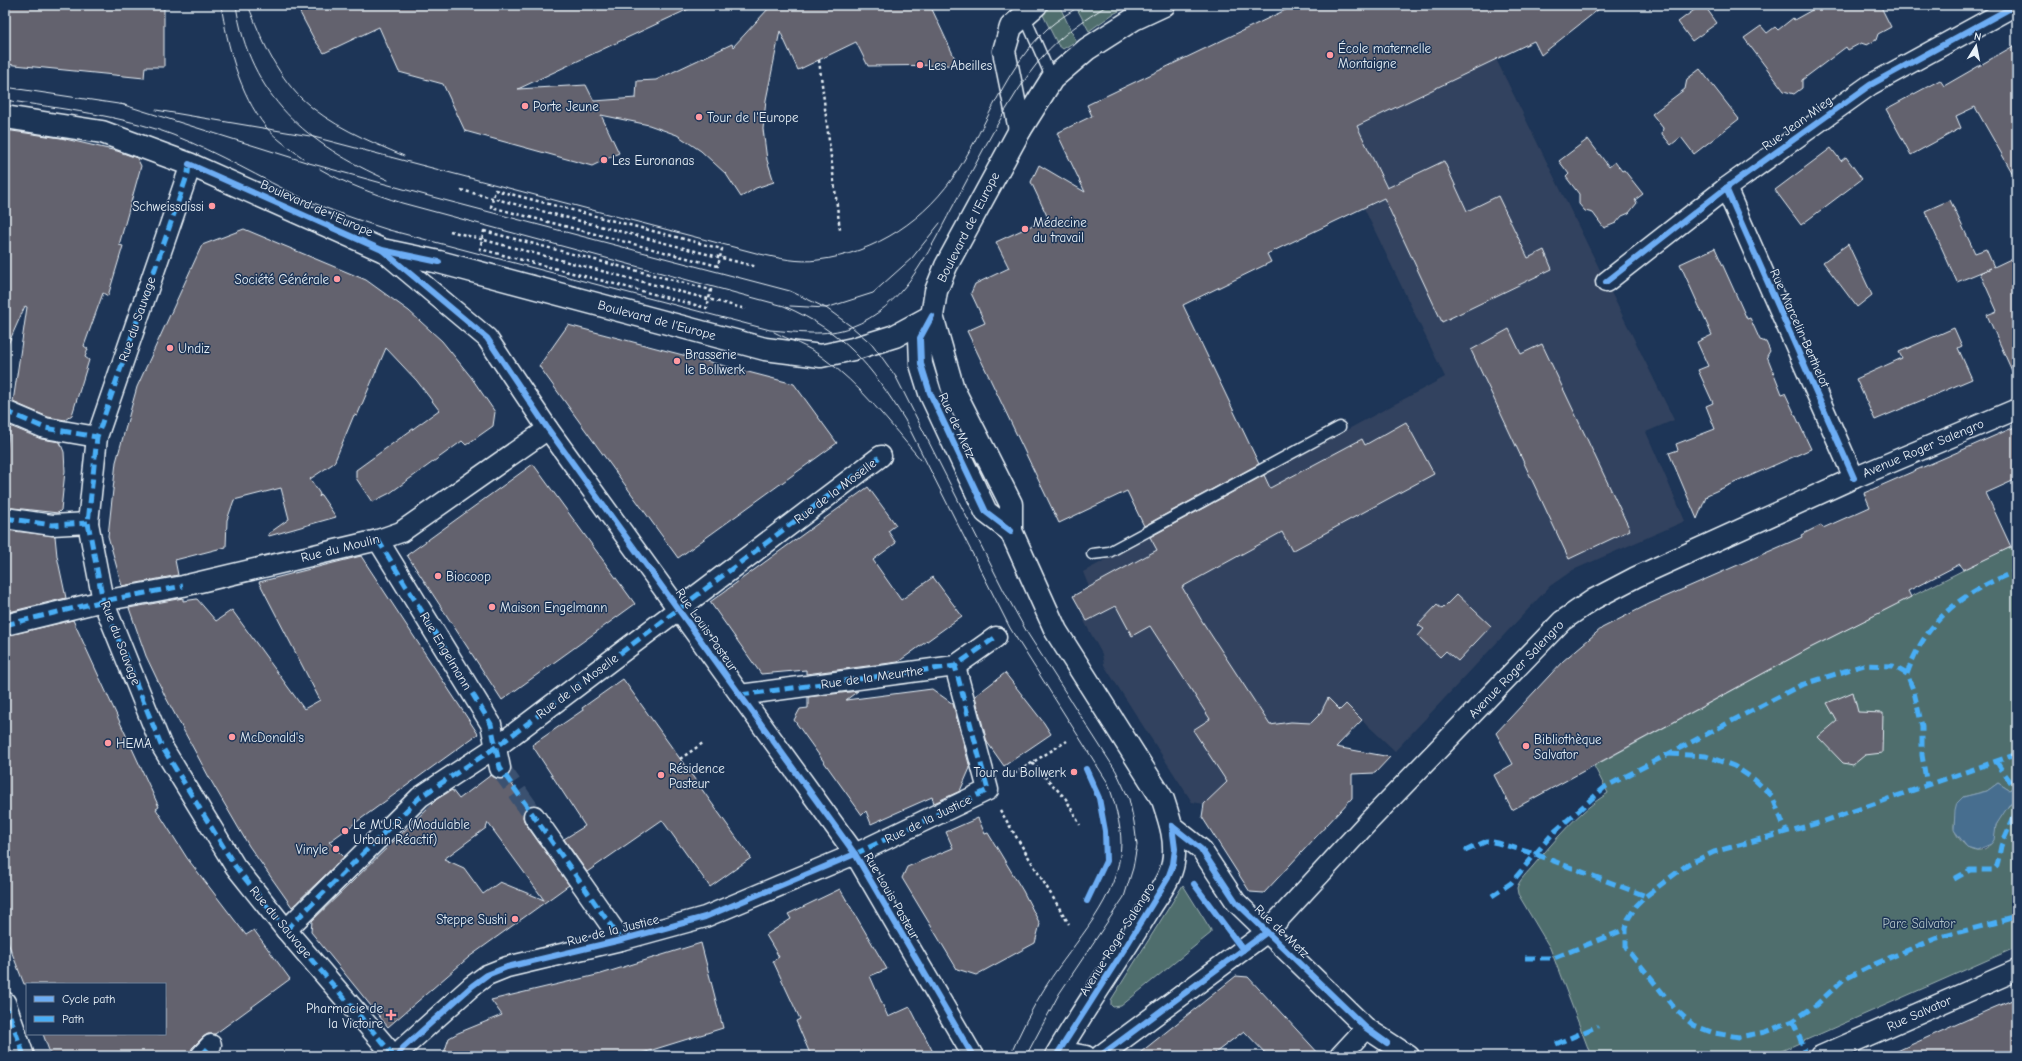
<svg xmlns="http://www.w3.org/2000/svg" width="2022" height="1061" font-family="'Comic Neue',sans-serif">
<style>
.built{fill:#32425e}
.green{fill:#4f6e6d;stroke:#9cb0b2}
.water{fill:#476e8f;stroke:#87a2b9}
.building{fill:#64626e;stroke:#e8f1f8;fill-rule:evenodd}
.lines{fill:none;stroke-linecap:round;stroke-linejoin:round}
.street-tunnel{stroke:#3b516f;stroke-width:20;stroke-dasharray:20 10;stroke-linecap:butt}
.lane-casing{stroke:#e8f1f8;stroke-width:13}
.street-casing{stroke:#e8f1f8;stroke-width:23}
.secondary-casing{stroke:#e8f1f8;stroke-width:25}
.primary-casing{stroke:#e8f1f8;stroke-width:25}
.path{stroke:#e8f1f8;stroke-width:2.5;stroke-dasharray:3 3;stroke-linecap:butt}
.lane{stroke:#1d3557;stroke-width:10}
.street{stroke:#1d3557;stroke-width:20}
.secondary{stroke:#1d3557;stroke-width:22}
.primary{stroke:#1d3557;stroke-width:22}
.tram{stroke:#e8f1f8;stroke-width:1}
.quiet{stroke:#49aef6;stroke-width:5;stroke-dasharray:10 5;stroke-linecap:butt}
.cycleway-casing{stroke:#1d3557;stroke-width:8}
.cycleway{stroke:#6dadf4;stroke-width:6}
.poi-dot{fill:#ff9aa2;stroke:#1d3557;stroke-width:1.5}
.labels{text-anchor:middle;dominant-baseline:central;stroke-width:3;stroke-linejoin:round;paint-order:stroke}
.poi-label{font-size:13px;fill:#e8f1f8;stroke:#1d3557;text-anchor:start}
.street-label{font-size:13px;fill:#e8f1f8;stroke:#1d3557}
.park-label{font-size:13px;fill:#b2c3c7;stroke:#1d3557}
</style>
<rect width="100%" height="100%" fill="#1d3557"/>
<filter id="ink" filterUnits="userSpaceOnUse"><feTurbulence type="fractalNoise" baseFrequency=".025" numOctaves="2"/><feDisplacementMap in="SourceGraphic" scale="8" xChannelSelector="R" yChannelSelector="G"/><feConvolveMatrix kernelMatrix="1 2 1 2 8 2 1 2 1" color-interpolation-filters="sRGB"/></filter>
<g filter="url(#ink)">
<!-- built -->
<polygon class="built" points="1496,59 1674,420 1646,432 1685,521 1573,570 1550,586 1395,751 1362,720 1340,743 1329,733 1227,782 1204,804 1192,802 1104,665 1102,654 1084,621 1086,619 1073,596 1089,587 1083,572 1445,377 1364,208 1391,195 1357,126"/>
<!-- green -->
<g class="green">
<polygon points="1038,5 1059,5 1076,41 1063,49 1058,45"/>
<polygon points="1075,5 1132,5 1113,14 1089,31"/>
<path d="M2017,545V786L2009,790L1998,783L1987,791L1963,797C1957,808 1955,813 1954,826C1954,832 1958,837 1962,842C1969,851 1984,854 1991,843C1995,838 1994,834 1995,829C1998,818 2007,805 2017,800V947L1770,1056H1591L1550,948L1518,894L1517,888C1519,880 1528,872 1533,866C1556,839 1578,812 1608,793L1594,766L1810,648L1999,552Z"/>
<polygon points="1183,885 1211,930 1211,933 1121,1006 1113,1007 1111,1005 1111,1000"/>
</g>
<!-- water -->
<polygon class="water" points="1998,783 2009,790 2017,786 2017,800 2009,805 1996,825 1994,840 1991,844 1977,850 1967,847 1954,830 1955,811 1957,803 1963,797 1987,791"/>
<!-- building -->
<g class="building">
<polygon points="5,5 164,5 164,67 145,67 144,78 5,64"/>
<polygon points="296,5 697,5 518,89 586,85 594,101 636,98 637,81 656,80 732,44 733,47 769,8 768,5 930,5 958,65 868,66 856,42 798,70 780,31 766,100 763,129 767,160 774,182 756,188 741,197 726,174 701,151 677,135 649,125 601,115 619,153 592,166 465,131 443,84 399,72 379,27 324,53 314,39"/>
<polygon points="1296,5 1604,5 1541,55 1534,41 1357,126 1387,188 1444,161 1467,211 1498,196 1528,258 1544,250 1552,269 1442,322 1384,198 1267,254 1271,262 1183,305 1259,464 1144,526 1127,491 1059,523 967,331 985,323 971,293 975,284 1009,268 996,242 1048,218 1031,182 1039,165 1085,192 1057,133 1092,116 1087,105"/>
<polygon points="1701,5 1704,5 1717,23 1692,41 1678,22"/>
<polygon points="1821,5 1880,5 1891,27 1878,34 1876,40 1867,45 1861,43 1848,50 1846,47 1802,80 1802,88 1794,94 1784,91 1744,38 1761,26 1767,33 1775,27 1778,30 1793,18 1794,20"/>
<polygon points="2017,44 2017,181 1975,107 1956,116 1961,128 1911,155 1886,109 1940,80 1944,86"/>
<polygon points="1700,69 1739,119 1694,154 1681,137 1671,145 1662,134 1663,128 1652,114 1685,89 1687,79"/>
<polygon points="5,130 61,138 117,151 137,158 141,166 119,245 123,246 108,296 103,293 84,346 88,349 85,357 89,360 72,415 65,420 48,417 13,402 27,307 25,306 5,351"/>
<polygon points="1588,139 1609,167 1615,162 1622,171 1624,170 1643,194 1635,200 1637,203 1629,213 1622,216 1616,223 1604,228 1593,213 1585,211 1579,204 1579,194 1566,177 1569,174 1559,161"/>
<polygon points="1831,148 1841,161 1846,157 1862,179 1801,225 1775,190"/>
<polygon points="1950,200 1975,253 1986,249 1994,267 2017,256 2017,382 1987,315 1997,311 1980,273 1991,268 1957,282 1925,211"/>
<polygon points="244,229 366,280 409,311 442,341 471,377 495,412 493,426 466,445 462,441 390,493 372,502 356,478 356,470 439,410 417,381 386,348 357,416 354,415 334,463 310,479 320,494 319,497 321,495 336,517 269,536 268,534 289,519 281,488 234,500 227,520 226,547 175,560 178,575 122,586 108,536 116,462 137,387 202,245"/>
<polygon points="1848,244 1872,295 1857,307 1823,262"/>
<polygon points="1715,248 1747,319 1750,318 1760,340 1766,342 1770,351 1767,356 1782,394 1785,393 1811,449 1707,495 1697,519 1669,453 1678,450 1676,444 1715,429 1706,406 1713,403 1698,370 1708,366 1697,342 1712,335 1680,264"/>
<polygon points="568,325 794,384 837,443 678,558 539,366"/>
<polygon points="1954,328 1962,346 1958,348 1972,379 1875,420 1856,379 1902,358 1899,352"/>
<polygon points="1509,329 1521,354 1542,344 1630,530 1569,559 1471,350"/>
<polygon points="1406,422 1434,474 1292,551 1282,532 1182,587 1202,621 1270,725 1291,722 1311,723 1320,714 1328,698 1340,710 1346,704 1362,720 1336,747 1390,757 1375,773 1352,774 1352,798 1264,893 1250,892 1202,817 1204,804 1227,782 1193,730 1210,719 1150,626 1132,636 1116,606 1087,621 1073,596 1157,550 1150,537 1264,475 1270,488 1362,439 1365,445"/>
<polygon points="10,426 41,439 60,442 64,452 65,471 61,510 58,513 5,507 5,459"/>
<polygon points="2017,426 2017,479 1986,493 2011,547 1963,570 1960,564 1908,591 1911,597 1808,649 1512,810 1494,775 1513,764 1496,733 1563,661 1602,628 1649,604 1802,537 1801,535 1821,525 1823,528 1870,507 1864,493"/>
<polygon points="533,464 635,604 502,700 407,555"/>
<polygon points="868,487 896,525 888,531 896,543 873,560 901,600 933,577 962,616 898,662 806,674 806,670 761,674 710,602"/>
<polygon points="5,530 55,536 57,556 66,598 5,613"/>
<polygon points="361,556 478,734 329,842 344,857 292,907 249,846 210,779 165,696 146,656 129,608 183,598 183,601 197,599 216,621 232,610 304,709 320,700 259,582"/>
<polygon points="1457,594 1491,626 1458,661 1446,651 1440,657 1418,636 1424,629 1418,625 1437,605 1442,609"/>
<polygon points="73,620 159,807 156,809 187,858 246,935 254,930 290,979 215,1034 208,1034 203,1037 192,1048 190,1056 51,1056 43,1034 165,1034 165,984 24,984 5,935 5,636"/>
<polygon points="1005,673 1044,723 1051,734 1004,766 987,742 975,696"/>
<polygon points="623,679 751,858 710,887 662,820 587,872 564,839 585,826 532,745 583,710 582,708"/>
<polygon points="932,689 953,704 970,768 960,791 934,803 932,797 871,824 866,811 862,815 794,720 800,709 808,708 808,697 858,691 846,700"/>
<polygon points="1853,692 1858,712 1883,713 1882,753 1865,755 1853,765 1843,763 1818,737 1837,721 1827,703"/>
<path d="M491,775L497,779L507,777L527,807L523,817L525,823L569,885L469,957L388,1027L311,932L312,921L437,799L452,790L459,799ZM488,823L526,875L544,900L500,882L483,894L464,868L444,859L486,828Z"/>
<polygon points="978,818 985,834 988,833 1023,891 1040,924 1035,943 976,975 957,969 902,878 907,867 953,848 946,832"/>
<polygon points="840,889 887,969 870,976 888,1017 910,1007 935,1056 811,1056 796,1021 800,1019 773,961 779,957 766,935 791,919 788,914"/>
<polygon points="701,943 723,1028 633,1056 443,1056 449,1038 458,1033 502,1015 491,1000 601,974"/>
<polygon points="1236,976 1248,977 1321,1056 1268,1056 1244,1031 1211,1056 1136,1056"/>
<polygon points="2017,998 2017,1056 1886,1056 1993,1008"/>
</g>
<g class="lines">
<!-- street-tunnel -->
<polyline class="street-tunnel" points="500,768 534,816"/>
<defs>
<g id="lane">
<polyline points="1024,15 1052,79"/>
<polyline points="1092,554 1109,552 1340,427"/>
</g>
<g id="street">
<polyline points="189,164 188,173 97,437 88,523 103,601 161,745 235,866 286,930 394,1056"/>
<polyline points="1726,188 1854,478"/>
<polyline points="382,250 487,338 548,429 855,854 973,1056"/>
<polyline points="1606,282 1726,188 1870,85 2016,5"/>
<polyline points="5,411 45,428 97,437"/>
<polyline points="5,518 52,525 88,523"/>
<polyline points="378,540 491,724 500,768"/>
<polyline points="5,625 103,601 183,586 378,540 401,532 548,429"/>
<polyline points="740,695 955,666 996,637"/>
<polyline points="534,816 621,940"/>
<polyline points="1172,826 1201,849 1236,902 1366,1028 1409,1056"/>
<polyline points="286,930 420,797 499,745 881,456"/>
<polyline points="5,1002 24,1056"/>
<polyline points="1059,1051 1086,1056"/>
<polyline points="201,1056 211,1045"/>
<polyline points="397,1056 403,1048 472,986 487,975 507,967 621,940 705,917 855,854 988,790 955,666"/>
<polyline points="1100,1056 1267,932 1369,821 1562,621 1594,599 1636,577 1854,478 2017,409"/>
<polyline points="1340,1056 1366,1028"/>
<polyline points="1821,1056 2017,970"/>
</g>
<polyline id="secondary" points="5,117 102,132 189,164 382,250 439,262 765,349 821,356 853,349 895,336 932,316"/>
<g id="primary">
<polyline points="1020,130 1004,51 1011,27 1036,5"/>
<path d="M932,316L953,389L1011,504V531L1056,631L1163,800C1170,821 1177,841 1173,863C1170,881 1155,898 1146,914C1117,962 1084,1008 1056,1056"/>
<polyline points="1011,531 986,512 930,393 921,364 920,338 932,316 936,291 946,266 1020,130 1052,79 1087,49 1134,19 1164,5"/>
</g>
</defs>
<!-- lane casing -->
<use href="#lane" class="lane-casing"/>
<!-- street casing -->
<use href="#street" class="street-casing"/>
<!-- secondary casing -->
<use href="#secondary" class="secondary-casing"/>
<!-- primary casing -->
<use href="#primary" class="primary-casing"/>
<!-- path -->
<g class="path">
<polyline points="819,60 840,230"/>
<polyline points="461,190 757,267"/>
<polygon points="495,190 722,249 718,266 491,207"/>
<polyline points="450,231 746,309"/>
<polygon points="484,231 711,290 707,308 480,249"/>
<polyline points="680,759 703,743"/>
<polyline points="1032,763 1066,799 1080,825"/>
<polyline points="1009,777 1067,741"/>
<polyline points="1000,810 1069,924"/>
</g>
<!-- lane -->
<use href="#lane" class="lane"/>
<!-- street -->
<use href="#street" class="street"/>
<!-- secondary -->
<use href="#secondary" class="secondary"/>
<!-- primary -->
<use href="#primary" class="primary"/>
<!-- tram -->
<g class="tram">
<path d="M221,5C228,47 239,93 266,127C276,139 291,149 303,158"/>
<path d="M236,5C249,96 308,145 388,180"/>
<path d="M248,5C261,38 275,72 301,98C329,125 369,141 404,156"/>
<polyline points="5,87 125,105"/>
<path d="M5,100C62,109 120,115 173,135C219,153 260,178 304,199C332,211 360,221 389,230L770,330C797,332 826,337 851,327C903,308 928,253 952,208C979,159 1007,100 1042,57C1061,35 1084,20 1108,5"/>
<polyline points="121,104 309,163 425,195 790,291 826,308 852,327 873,345 896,377 1004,591 1028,634 1116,771 1129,799 1134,822 1137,845 1133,868 1124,897 1059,994 1026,1056"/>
<path d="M156,110L310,136L760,254C778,258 799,263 818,260C876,253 927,219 958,170C988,123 1006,67 1047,29C1057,20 1070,12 1082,5"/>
<path d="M320,169C346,184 374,194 402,203L784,306C845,333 870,364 905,420L1010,628L1108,783C1114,800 1121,825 1121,843C1120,899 1074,941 1046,986C1032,1008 1020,1032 1010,1056"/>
<polyline points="790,306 826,308 873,293 912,258 940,223"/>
<path d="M774,332C789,340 808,346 822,357C861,385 890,424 921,460"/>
</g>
<!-- quiet -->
<g class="quiet">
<polyline points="189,164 188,173 97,437 88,523 103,601 161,745 235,866 286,930 394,1056"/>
<polyline points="5,411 45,428 97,437"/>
<polyline points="5,518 52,525 88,523"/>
<polyline points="378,540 491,724 500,768 621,940"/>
<polyline points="5,625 103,601 183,586"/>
<path d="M1907,674C1926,619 1964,591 2017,571"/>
<polyline points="740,695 955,666 996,637"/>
<polyline points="1669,754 1706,756 1734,766 1755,780 1772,796 1786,831"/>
<polyline points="2017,754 1822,822 1714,852 1688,864 1646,896 1636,906 1628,919 1626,929 1626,947 1675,1009 1693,1025 1714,1033 1739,1037 1765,1032 1793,1021 1816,1005 1843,980 1877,963 1937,938 2017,917"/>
<path d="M1997,762C2003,774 2012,781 2017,793"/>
<polyline points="1465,851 1487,841 1498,843 1535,854 1646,896"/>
<polyline points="855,854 988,790 955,666"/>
<polyline points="1954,879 1970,870 1993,870 1997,866 2001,846 2017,810"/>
<polyline points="1492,896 1511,883 1553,833 1605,787 1801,685 1864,665 1893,666 1907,674 1914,692 1922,726 1922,755 1927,786"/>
<polyline points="286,930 420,797 499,745 881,456"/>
<polyline points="1525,958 1554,958 1626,929"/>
<polyline points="5,1002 24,1056"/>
<polyline points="1793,1021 1807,1056"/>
<polyline points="1556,1044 1598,1026"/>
<polyline points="201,1056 211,1045"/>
</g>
<defs>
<g id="cycleway">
<polyline points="189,164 382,250 439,262"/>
<polyline points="1726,188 1854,478"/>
<polyline points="382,250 487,338 548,429 855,854 973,1056"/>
<polyline points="1606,282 1726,188 1870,85 2016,5"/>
<polyline points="932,316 920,338 921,364 930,393 986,512 1011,531"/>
<polyline points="1086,769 1099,798 1105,831 1106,861 1087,901"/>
<polyline points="1172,826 1201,849 1236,902 1366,1028 1387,1043"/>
<polyline points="1194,884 1243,950"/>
<polyline points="397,1056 403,1048 472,986 487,975 507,967 621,940 705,917 855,854"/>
<polyline points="1056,1056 1127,945 1168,878 1173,864 1175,849 1172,826"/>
<polyline points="1100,1056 1267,932"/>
</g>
</defs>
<!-- cycleway casing -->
<use href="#cycleway" class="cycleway-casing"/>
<!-- cycleway -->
<use href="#cycleway" class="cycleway"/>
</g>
</g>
<!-- markers -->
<g class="poi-dot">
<circle cx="1330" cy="55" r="4"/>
<circle cx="920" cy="65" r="4"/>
<circle cx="525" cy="106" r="4"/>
<circle cx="699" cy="117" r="4"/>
<circle cx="604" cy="160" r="4"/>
<circle cx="212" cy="206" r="4"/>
<circle cx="1025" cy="229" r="4"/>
<circle cx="337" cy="279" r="4"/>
<circle cx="170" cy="348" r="4"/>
<circle cx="677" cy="361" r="4"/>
<circle cx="438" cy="576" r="4"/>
<circle cx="492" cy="607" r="4"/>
<circle cx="232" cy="737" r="4"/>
<circle cx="108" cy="743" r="4"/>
<circle cx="1526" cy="746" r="4"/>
<circle cx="1074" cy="772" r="4"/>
<circle cx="661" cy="775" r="4"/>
<circle cx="345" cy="831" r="4"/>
<circle cx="336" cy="849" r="4"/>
<circle cx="515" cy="919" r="4"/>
<path d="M389 1009h4v4h4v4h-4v4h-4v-4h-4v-4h4z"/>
</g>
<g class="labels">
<!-- poi labels -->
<g class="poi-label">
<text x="1338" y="48">École maternelle<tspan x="1338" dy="15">Montaigne</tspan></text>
<text x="928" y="65">Les Abeilles</text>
<text x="533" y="106">Porte Jeune</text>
<text x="707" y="117">Tour de l'Europe</text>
<text x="612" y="160">Les Euronanas</text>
<text x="204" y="206" text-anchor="end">Schweissdissi</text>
<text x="1033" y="222">Médecine<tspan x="1033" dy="15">du travail</tspan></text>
<text x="329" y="279" text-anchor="end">Société Générale</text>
<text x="178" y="348">Undiz</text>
<text x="685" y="354">Brasserie<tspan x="685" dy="15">le Bollwerk</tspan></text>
<text x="446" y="576">Biocoop</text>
<text x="500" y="607">Maison Engelmann</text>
<text x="240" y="737">McDonald's</text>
<text x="1534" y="739">Bibliothèque<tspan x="1534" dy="15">Salvator</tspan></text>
<text x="116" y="743">HEMA</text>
<text x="669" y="768">Résidence<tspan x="669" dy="15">Pasteur</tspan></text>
<text x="1066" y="772" text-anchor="end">Tour du Bollwerk</text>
<text x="353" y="824">Le M.U.R. (Modulable<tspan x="353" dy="15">Urbain Réactif)</tspan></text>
<text x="328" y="849" text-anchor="end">Vinyle</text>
<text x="507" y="919" text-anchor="end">Steppe Sushi</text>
<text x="383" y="1008" text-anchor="end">Pharmacie de<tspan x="383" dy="15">la Victoire</tspan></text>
</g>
<!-- street labels -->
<g class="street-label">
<text transform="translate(1797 123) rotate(-36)">Rue Jean Mieg</text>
<text transform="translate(317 208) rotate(24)">Boulevard de l'Europe</text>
<text transform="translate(968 227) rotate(-63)">Boulevard de l'Europe</text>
<text transform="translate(137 319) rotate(-71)">Rue du Sauvage</text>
<text transform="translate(657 320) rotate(15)">Boulevard de l'Europe</text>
<text transform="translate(1800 328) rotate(66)">Rue Marcelin Berthelot</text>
<text transform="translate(957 425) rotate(65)">Rue de Metz</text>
<text transform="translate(1923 448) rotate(-23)">Avenue Roger Salengro</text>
<text transform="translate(835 491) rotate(-37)">Rue de la Moselle</text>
<text transform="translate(340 548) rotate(-14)">Rue du Moulin</text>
<text transform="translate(707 630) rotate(55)">Rue Louis Pasteur</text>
<text transform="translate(121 643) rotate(69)">Rue du Sauvage</text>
<text transform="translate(446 651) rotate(59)">Rue Engelmann</text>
<text transform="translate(1516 669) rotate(-46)">Avenue Roger Salengro</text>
<text transform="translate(872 677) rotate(-8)">Rue de la Meurthe</text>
<text transform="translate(577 686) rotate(-37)">Rue de la Moselle</text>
<text transform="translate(928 819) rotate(-26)">Rue de la Justice</text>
<text transform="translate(892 896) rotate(60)">Rue Louis Pasteur</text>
<text transform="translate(281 922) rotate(50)">Rue du Sauvage</text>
<text transform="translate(613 930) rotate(-14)">Rue de la Justice</text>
<text transform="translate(1282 931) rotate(44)">Rue de Metz</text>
<text transform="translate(1117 939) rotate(-58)">Avenue Roger Salengro</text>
<text transform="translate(1919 1013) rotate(-24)">Rue Salvator</text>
</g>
<!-- park labels -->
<g class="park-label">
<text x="1919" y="923">Parc Salvator</text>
</g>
</g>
<!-- margin -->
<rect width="2022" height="1061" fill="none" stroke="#1d3557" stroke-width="20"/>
<rect x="10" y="10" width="2002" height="1041" fill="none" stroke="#e8f1f8" stroke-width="1.5" filter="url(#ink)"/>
<!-- legend -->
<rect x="26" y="983" width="140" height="52" fill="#1d3557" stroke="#6e8097"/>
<rect x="34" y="996" width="20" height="6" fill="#6dadf4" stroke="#6e8097"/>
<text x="62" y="1003" font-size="12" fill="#e8f1f8">Cycle path</text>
<rect x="34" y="1016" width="20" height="6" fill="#49aef6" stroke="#6e8097"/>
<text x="62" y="1023" font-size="12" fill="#e8f1f8">Path</text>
<!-- north arrow -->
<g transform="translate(1976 46) rotate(10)" stroke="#1d3557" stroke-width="3" paint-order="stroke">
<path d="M0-3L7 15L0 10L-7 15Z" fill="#e8f1f8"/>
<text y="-6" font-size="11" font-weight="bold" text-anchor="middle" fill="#e8f1f8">N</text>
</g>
</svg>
